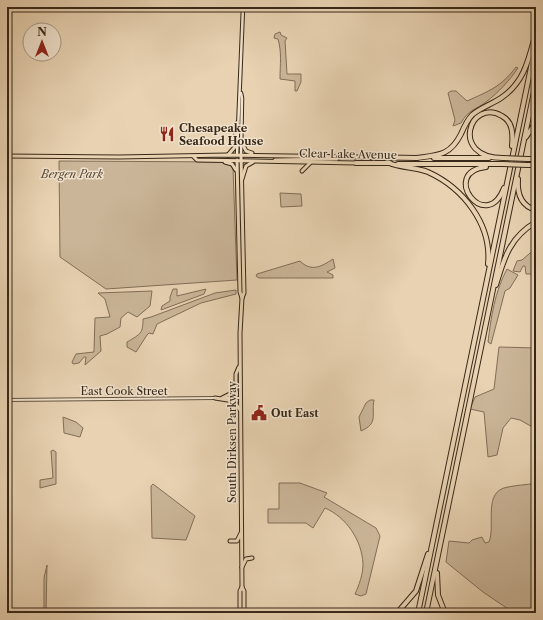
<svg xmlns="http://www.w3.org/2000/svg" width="543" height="620" font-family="'Libre Caslon Text',serif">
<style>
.green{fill:#cab598;stroke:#816e58}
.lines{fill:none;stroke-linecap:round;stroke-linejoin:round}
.tertiary-casing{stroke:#64523e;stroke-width:4}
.secondary-casing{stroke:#382818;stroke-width:4.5}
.primary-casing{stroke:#382818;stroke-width:5}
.motorway-casing{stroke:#382818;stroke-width:6}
.tertiary{stroke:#f0e2cd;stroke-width:2}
.secondary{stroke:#f0e2cd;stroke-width:2.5}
.primary{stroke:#e8d2b2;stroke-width:3}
.motorway{stroke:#e8d2b2;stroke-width:4}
.motorway-bridge-casing{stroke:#382818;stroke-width:6;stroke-linecap:butt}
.motorway-bridge{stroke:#e8d2b2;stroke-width:4}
.labels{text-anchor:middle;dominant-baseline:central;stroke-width:3;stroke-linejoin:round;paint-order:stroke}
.poi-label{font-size:11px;font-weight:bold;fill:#382818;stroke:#f0e2cd;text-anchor:start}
.street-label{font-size:11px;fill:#382818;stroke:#f0e2cd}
.park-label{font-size:11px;font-style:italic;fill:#5c4b38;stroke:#f0e2cd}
</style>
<rect width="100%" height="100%" fill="#e8d2b2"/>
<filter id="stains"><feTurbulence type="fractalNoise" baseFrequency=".005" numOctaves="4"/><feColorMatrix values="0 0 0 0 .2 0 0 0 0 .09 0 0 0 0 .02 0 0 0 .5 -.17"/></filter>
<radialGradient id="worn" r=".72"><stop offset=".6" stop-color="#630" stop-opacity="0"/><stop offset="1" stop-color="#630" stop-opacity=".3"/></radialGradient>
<!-- green -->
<g class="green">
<path d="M280,32L281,35L287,38L285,41L287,74H301V82L297,91H295V81L280,79C280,64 282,53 278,39L274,38L275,34Z"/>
<path d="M516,67L518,68C509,81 499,92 486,102C474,111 469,109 461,123L453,126L455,120L448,93L451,91H456L467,101C489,91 501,87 516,67Z"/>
<polygon points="59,161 228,162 233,168 237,280 106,289 60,257"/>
<polygon points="280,193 301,194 302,206 281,207"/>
<polygon points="536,248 536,274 526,274 525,266 523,266 520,272 513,271 517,261 522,260"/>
<path d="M333,259L335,268L327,272L333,275V278H259L256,276L257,274L300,261C311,272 321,267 333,259Z"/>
<path d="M507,269L518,275L510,288L505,291L491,344L488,342C491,317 495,291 507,269Z"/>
<polygon points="173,289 177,289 177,296 206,289 204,294 161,310 162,306 170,301 170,297"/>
<path d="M236,290V294L201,303L157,324L153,334L149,333L147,335L136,352L127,347V342C141,334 143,333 143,319L151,317L215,293Z"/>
<polygon points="152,291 150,306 137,317 128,312 121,318 120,327 107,334 100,336 101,351 85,365 86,357 84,357 79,363 73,364 72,362 76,354 94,352 95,318 110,317 105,299 98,293"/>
<polygon points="499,347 536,348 536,429 520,420 511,418 503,428 497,455 488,457 484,412 470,409 475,397 494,389"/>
<path d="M370,400H374C371,415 379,423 361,431L359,417L366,403Z"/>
<polygon points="63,417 76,422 83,428 80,437 64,433"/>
<polygon points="53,450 56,452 56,484 40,488 40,480 53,478 51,451"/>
<path d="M279,483H300L327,493L324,497L376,528L380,536L366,594L361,596L355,594C359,585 363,575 363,564C362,540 346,517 325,508L313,528L306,523H268V509H279Z"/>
<path d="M536,483V613H514L483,592L446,562L449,541L469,543L472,540L482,537L485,543L489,542C496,525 482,491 508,487C517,485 526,485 536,483Z"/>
<polygon points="153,484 195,516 186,540 152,538 151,486"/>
<polygon points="47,565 46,613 44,613 44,578"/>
</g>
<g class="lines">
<defs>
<g id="tertiary">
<polyline points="224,398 241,398"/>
<polyline points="7,400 215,398"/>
</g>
<g id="secondary">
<polyline points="241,93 242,98 241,155"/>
<polyline points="237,155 243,7"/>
</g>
<g id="primary">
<polyline points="242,143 246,151 252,153"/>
<polyline points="228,155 235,147 236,127 238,122"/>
<polyline points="7,156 119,157 227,155 361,157"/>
<polyline points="194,157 197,160 356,163"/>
<polyline points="237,160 240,292 242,298"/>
<polyline points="275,160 337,159"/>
<polyline points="225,162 232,164 236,170"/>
<polyline points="302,171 310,163"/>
<polyline points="242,179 246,166 253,162"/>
<polyline points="215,398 234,401 240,410"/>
<polyline points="222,398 232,393 236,389 236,374 239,367"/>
<polyline points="230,541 237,541 241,533"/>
<polyline points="242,567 246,559 252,558"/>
<polyline points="242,587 244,591 244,613"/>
<polyline points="240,613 240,591 242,587 240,333 242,298 244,293 241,155"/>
</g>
<g id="motorway">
<polyline points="526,137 536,122"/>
<polyline points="361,157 417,158"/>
<path d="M416,158C438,155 450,156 461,134C464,127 467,120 472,115C480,108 492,104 501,98C525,82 529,58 536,32"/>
<polyline points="434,158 489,158"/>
<path d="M503,158C449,158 470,97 502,116C513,122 513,134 512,146"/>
<polyline points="528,159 536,159"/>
<polyline points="356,163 390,163"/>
<path d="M389,163C401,168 415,167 428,172C463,188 492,224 488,264"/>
<polyline points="398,164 503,164"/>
<polyline points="527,165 536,165"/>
<path d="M486,167C439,172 486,235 504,188"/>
<path d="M518,179C517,193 521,206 536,210"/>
<path d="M496,285C504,258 510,237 536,222"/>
<polyline points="437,573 438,595 445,613"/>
<polyline points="397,613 416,591 428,554"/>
<polyline points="418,613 536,43"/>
<polyline points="426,613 536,82"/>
</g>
</defs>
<!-- tertiary casing -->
<use href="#tertiary" class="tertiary-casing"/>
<!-- secondary casing -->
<use href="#secondary" class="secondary-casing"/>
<!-- primary casing -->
<use href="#primary" class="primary-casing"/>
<!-- motorway casing -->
<use href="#motorway" class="motorway-casing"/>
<!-- tertiary -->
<use href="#tertiary" class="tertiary"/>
<!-- secondary -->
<use href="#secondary" class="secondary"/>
<!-- primary -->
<use href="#primary" class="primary"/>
<!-- motorway -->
<use href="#motorway" class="motorway"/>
<defs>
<g id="motorway-bridge">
<polyline points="503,158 528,159"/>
<polyline points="503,164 527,165"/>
</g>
</defs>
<!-- motorway-bridge casing -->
<use href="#motorway-bridge" class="motorway-bridge-casing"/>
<!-- motorway-bridge -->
<use href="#motorway-bridge" class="motorway-bridge"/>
</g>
<!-- icons -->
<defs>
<symbol id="restaurant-bare" viewBox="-9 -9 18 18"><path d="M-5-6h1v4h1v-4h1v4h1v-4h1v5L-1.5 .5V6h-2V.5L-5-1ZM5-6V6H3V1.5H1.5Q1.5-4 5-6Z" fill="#8f2418" stroke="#f0e2cd" stroke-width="2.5" paint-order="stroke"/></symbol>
<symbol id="civic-bare" viewBox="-9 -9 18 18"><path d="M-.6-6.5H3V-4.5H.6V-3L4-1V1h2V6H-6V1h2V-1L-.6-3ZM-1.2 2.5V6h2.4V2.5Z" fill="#8f2418" stroke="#f0e2cd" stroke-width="2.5" paint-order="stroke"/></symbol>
</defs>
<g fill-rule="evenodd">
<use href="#restaurant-bare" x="156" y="123" width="22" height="22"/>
<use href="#civic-bare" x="248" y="402" width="22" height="22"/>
</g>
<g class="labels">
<!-- poi labels -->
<g class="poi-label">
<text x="179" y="128">Chesapeake<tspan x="179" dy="13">Seafood House</tspan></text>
<text x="271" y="413">Out East</text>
</g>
<!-- street labels -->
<g class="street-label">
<text transform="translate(348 154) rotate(1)">Clear Lake Avenue</text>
<text x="124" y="391">East Cook Street</text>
<text transform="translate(232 442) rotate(-90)">South Dirksen Parkway</text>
</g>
<!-- park labels -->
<g class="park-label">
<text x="72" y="174">Bergen Park</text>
</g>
</g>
<!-- margin -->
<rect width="543" height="620" fill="none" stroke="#e8d2b2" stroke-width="24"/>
<rect x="8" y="8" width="527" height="604" fill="none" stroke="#382818" stroke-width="2"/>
<rect x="12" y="12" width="519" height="596" fill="none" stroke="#382818"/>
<!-- north arrow -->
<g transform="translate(42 42)"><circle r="19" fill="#f0e2cd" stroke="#a69885"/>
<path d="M0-3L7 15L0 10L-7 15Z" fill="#8f2418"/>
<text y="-6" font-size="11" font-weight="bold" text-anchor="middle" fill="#382818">N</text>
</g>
<rect width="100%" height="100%" filter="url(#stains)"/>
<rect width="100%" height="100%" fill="url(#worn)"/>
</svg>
